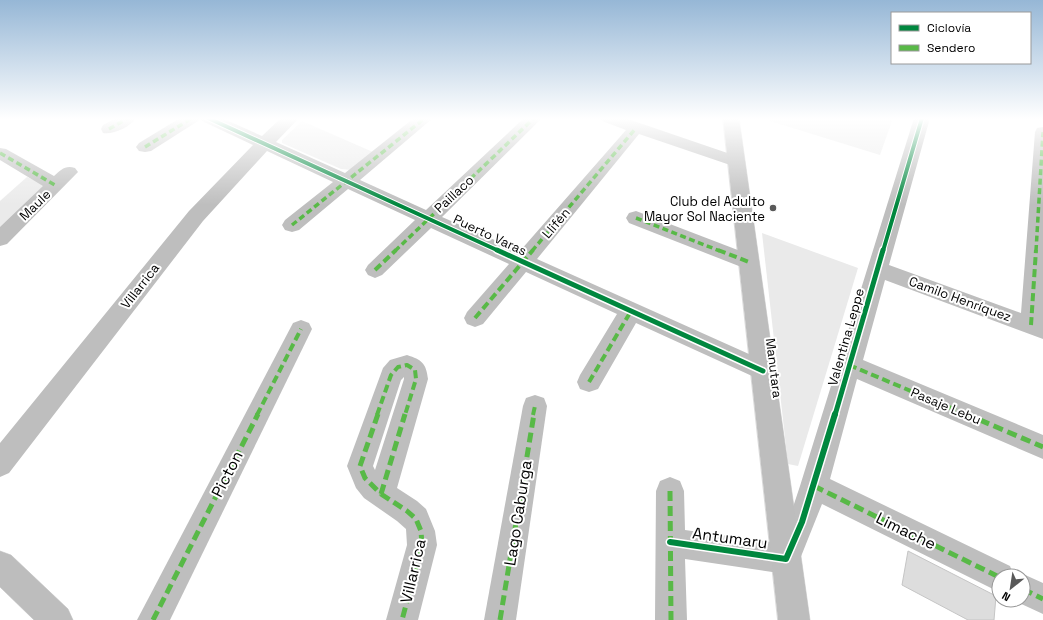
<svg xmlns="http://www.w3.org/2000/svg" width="1043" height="620" font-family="'Space Grotesk',sans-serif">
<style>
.green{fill:#eaeaea}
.building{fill:#ddd;stroke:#c5c5c5}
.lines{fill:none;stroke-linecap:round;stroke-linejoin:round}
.major-casing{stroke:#dbdbdb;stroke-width:1}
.minor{fill:#bebebe;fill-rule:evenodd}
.major{fill:#bdbdbd;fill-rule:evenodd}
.quiet-far2{stroke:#58b947;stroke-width:3.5;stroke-dasharray:6 3.5;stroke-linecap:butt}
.quiet-far1{stroke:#58b947;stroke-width:4;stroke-dasharray:8 4;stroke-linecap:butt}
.quiet{stroke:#58b947;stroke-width:5;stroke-dasharray:10 5;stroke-linecap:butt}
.cycleway-far2-casing{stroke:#fff;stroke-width:6}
.cycleway-far1-casing{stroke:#fff;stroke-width:8}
.cycleway-casing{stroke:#fff;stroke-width:9}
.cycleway-far2{stroke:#00873e;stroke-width:4}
.cycleway-far1{stroke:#00873e;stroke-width:5}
.cycleway{stroke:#00873e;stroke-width:6}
.poi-dot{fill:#595959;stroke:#fff;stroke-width:1.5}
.labels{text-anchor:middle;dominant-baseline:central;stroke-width:4;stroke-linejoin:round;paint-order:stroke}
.street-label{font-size:13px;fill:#000;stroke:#fff}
.poi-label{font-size:13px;fill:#000;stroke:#fff;text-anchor:end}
.near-street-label{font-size:16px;fill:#000;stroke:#fff}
</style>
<rect width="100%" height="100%" fill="#fff"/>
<!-- green -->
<g class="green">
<polygon points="760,118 893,118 880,155"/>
<polygon points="302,121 373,152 351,170 341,169 282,143 282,140"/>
<polygon points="27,177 47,186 0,230 0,201"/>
<polygon points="762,233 858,268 798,466 788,464"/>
</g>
<!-- building -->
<polygon class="building" points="908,551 996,596 994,620 968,620 902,585"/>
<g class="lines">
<defs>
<g id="major">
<polygon points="723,118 739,118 810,620 778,620"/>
<polygon points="0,551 11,555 68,609 73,620 34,620 0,587"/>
</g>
</defs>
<!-- major casing -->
<use href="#major" class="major-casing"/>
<!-- minor -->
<g class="minor">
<path d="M116,118H136C130,127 113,135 103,133L101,129L103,125Z"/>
<polygon points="180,118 200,118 198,121 151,151 145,152 139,151 136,147 139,143"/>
<polygon points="200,118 222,118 262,136 281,118 299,118 276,142 345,173 414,118 433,118 360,180 426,210 524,118 542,118 442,217 520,251 626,130 602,121 600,118 625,118 742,158 745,162 742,166 736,167 639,134 537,259 771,364 775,371 771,378 763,381 636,323 598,389 589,392 580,389 577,382 580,375 617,314 526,272 483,324 475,327 467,324 464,318 467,312 509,264 431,228 382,275 375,278 368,275 365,270 368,265 415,220 348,189 299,230 292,232 285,230 282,225 285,220 333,182 267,151 203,221 9,473 0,477 0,443 189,211 253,145 202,121"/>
<polygon points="914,118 930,118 889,265 1021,313 1035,132 1037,128 1043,127 1043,339 885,280 863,360 1043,435 1043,459 857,379 830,479 1010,566 1014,576 999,576 999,592 822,504 796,569 786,574 685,559 687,620 655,620 656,491 660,481 670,477 680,481 684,491 685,530 778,543 789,519 800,486"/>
<path d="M0,148L6,149L54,176C61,170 65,165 75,168L78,172L7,244L0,246V227L43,186L0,160Z"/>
<polygon points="636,211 756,257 759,262 756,267 749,270 629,223 626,218 629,213"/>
<polygon points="301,320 309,323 312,329 170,620 137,620 293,323"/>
<path d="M407,355C422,360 426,363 428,379L397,488L417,501L426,509L435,531L437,545L418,620H386L407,545L406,529L397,521L364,498L356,488L347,466L383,368L390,360ZM404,377V379L375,470L373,466L401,380Z"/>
<polygon points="535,395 544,398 547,406 516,620 484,620 523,406 526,398"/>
<polygon points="1023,574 1043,583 1043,614 1013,600 1023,600 1023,576 1018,576"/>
</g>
<!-- major -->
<use href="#major" class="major"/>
<!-- quiet-far2 -->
<g class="quiet-far2">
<polyline points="109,129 128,118"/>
<polyline points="145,147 192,118"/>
<polyline points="0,153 55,185"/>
<polyline points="636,218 720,251"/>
<polyline points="292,225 425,118"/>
<polyline points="395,251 534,118"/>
<polyline points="532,251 636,128"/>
<polyline points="1036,251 1043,132"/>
</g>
<!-- quiet-far1 -->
<g class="quiet-far1">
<polyline points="718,250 749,262"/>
<polyline points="375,270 396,250"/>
<polyline points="475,318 533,250"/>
<polyline points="1031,325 1036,250"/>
<polyline points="849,365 968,415"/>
<polyline points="589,382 631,311"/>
<polyline points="257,415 301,329"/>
<polyline points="377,415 391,375 398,367 407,365 415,370 416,379 405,415"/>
<polyline points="533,415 535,406"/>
</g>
<!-- quiet -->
<g class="quiet">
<polyline points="378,414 360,466 365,478 381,494"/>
<polyline points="966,414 1043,447"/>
<polyline points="814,486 999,577"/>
<polyline points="670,491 671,620"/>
<polyline points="381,494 407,511 416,519 421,531 422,545 402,620"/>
<polyline points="381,494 405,414"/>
<polyline points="1023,589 1043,599"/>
<polyline points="153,620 258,414"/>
<polyline points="500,620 534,414"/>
</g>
<defs>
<g id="cycleway-far2">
<polyline points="208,118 499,251"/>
<polyline points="883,251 922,118"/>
</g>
<g id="cycleway-far1">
<polyline points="497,250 763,371"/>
<polyline points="835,415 883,250"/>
</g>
<polyline id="cycleway" points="670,542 786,559 802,522 835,414"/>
</defs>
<!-- cycleway-far2 casing -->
<use href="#cycleway-far2" class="cycleway-far2-casing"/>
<!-- cycleway-far1 casing -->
<use href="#cycleway-far1" class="cycleway-far1-casing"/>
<!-- cycleway casing -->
<use href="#cycleway" class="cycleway-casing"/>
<!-- cycleway-far2 -->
<use href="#cycleway-far2" class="cycleway-far2"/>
<!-- cycleway-far1 -->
<use href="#cycleway-far1" class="cycleway-far1"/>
<!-- cycleway -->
<use href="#cycleway" class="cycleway"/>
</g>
<!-- sky -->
<linearGradient id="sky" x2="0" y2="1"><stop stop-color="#96b7d6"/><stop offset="0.58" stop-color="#fff"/><stop offset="1" stop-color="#fff" stop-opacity="0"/></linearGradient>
<rect width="1043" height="205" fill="url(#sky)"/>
<!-- markers -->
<circle class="poi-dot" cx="773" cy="208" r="4"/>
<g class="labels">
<!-- street labels -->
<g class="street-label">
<text transform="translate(454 194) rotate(-43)">Paillaco</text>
<text transform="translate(35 205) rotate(-44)">Maule</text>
<text transform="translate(556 223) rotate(-50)">Llifén</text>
<text transform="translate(490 235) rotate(25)">Puerto Varas</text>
<text transform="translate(140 286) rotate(-52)">Villarrica</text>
<text transform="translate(960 299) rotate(20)">Camilo Henríquez</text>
<text transform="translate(846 337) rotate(-74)">Valentina Leppe</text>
<text transform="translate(774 368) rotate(83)">Manutara</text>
<text transform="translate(946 406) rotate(23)">Pasaje Lebu</text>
</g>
<!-- poi labels -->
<g class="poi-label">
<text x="765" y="201">Club del Adulto<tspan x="765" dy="15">Mayor Sol Naciente</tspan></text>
</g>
<!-- near-street labels -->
<g class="near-street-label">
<text transform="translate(227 474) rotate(-63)">Picton</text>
<text transform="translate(518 513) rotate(-81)">Lago Caburga</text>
<text transform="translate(906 531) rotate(26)">Limache</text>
<text transform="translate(730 538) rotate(8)">Antumaru</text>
<text transform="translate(413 571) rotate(-77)">Villarrica</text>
</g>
</g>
<!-- legend -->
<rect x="891" y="12" width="140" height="52" fill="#ffffff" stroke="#999999"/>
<rect x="899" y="25" width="20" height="6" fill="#00873e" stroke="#999999"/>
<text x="927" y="32" font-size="12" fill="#000000">Ciclovía</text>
<rect x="899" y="45" width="20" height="6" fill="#58b947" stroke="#999999"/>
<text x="927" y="52" font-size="12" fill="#000000">Sendero</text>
<!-- north arrow -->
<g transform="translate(1011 588) rotate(210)"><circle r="19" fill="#ffffff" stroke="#999999"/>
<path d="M0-3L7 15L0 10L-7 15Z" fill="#595959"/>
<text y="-6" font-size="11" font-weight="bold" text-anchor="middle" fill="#000000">N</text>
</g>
</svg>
